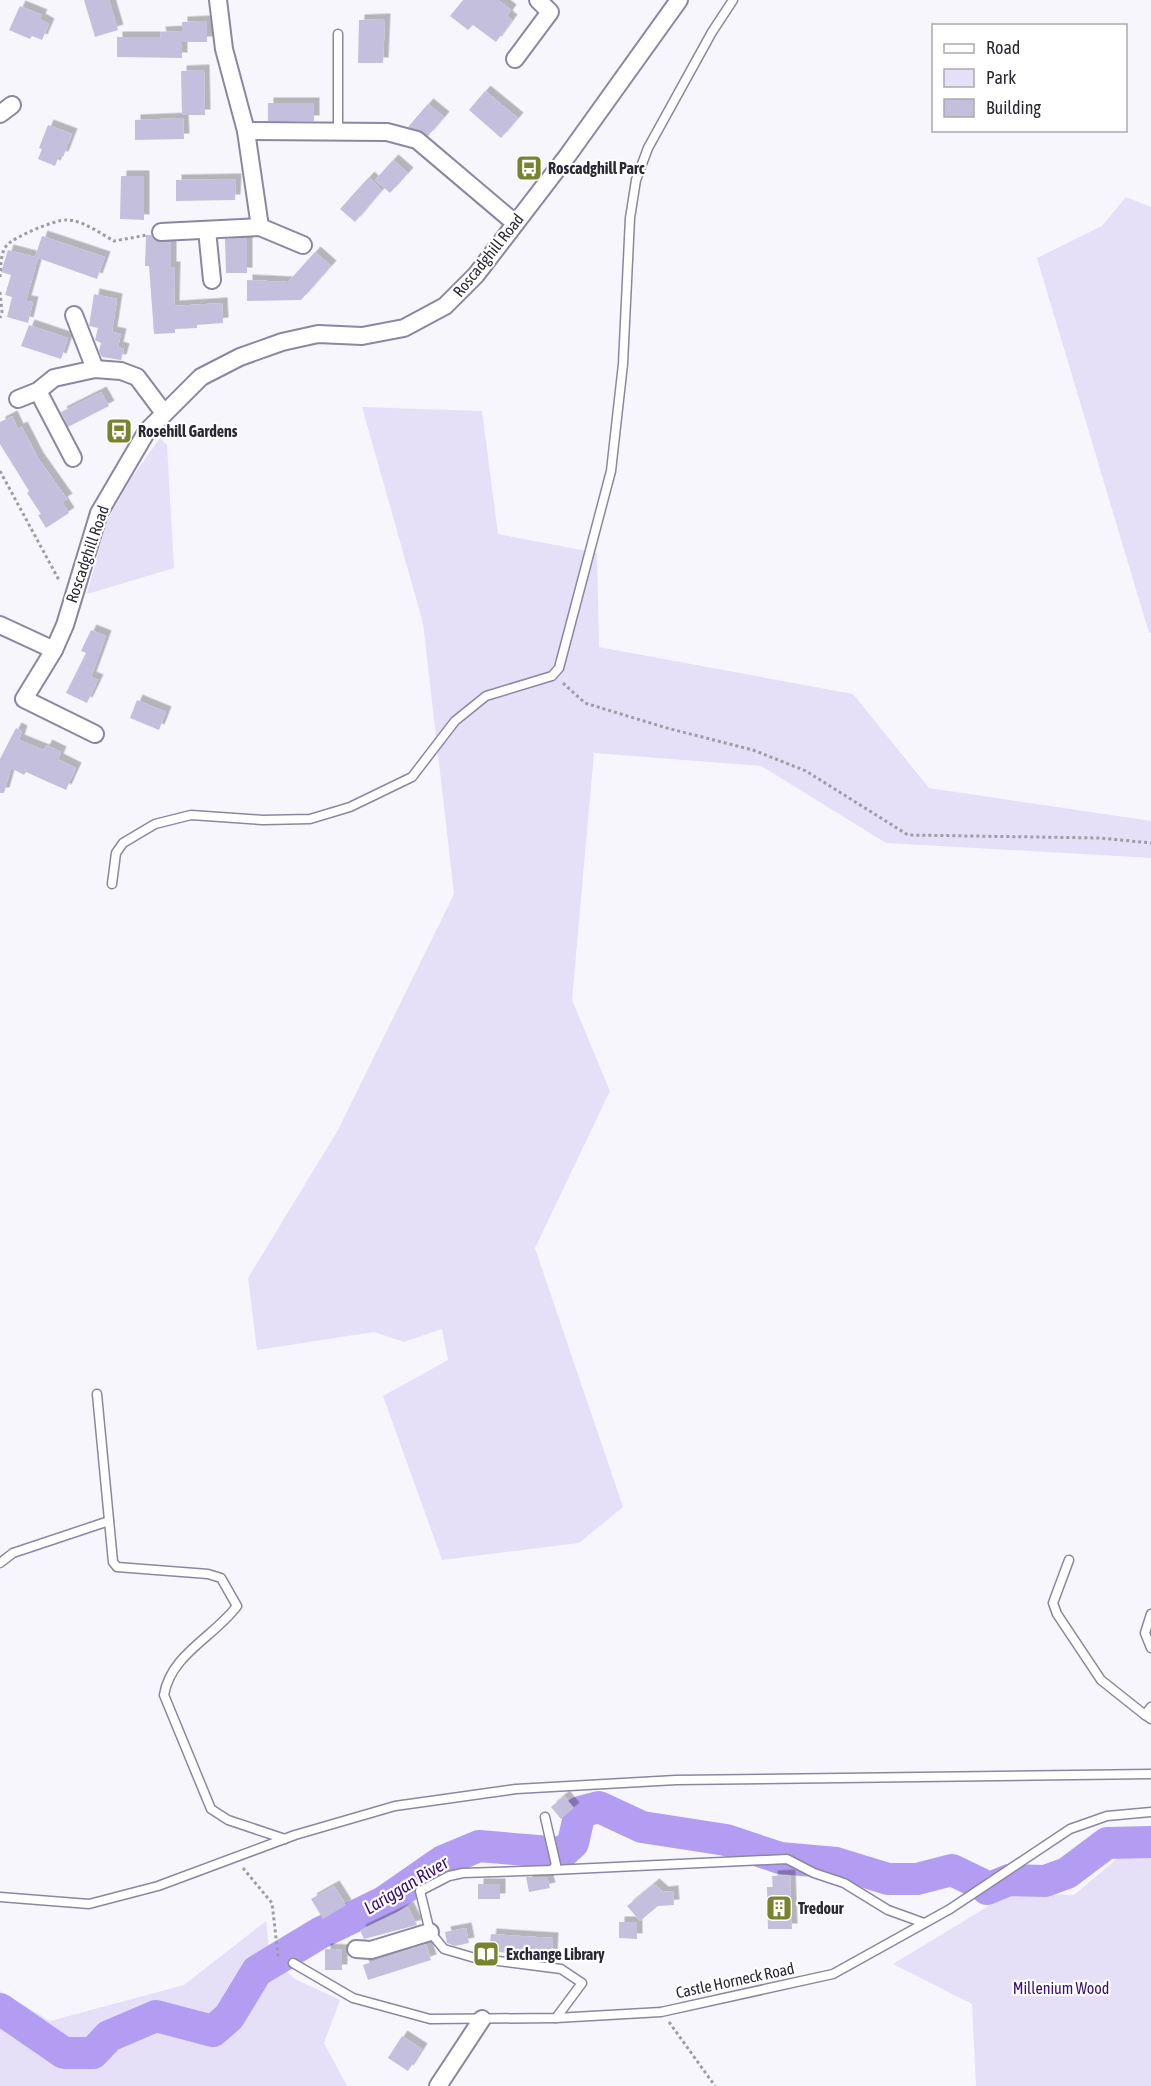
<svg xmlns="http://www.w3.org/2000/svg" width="1151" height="2086" font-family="'Asap Condensed',sans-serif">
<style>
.green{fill:#e5e0f8}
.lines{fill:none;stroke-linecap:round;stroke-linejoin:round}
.river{stroke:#b29df2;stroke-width:32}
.building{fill:#c5bfde;filter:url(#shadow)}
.service-casing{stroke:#8c86a3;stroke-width:11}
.minor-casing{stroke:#8c86a3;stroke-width:20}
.path{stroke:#9e9da6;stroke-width:3;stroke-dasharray:3 3;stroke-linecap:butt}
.service{stroke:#fff;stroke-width:8}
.minor{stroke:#fff;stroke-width:16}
.labels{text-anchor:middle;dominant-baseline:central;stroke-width:4.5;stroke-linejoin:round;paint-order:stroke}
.poi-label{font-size:16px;font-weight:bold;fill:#2a2834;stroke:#fff;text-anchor:start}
.street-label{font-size:16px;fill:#2a2834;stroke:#fff}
.park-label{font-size:16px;fill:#390e72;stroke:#fff}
.water-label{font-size:18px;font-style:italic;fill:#390f73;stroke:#fff}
</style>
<defs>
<filter id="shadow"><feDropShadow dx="5.5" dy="-5.5" stdDeviation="0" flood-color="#0004"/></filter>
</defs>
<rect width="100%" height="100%" fill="#f7f6fd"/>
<!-- green -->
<g class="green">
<polygon points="1126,197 1151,207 1151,633 1149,633 1037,258 1102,226"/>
<polygon points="362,407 482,411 498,534 597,553 599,647 853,694 929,788 1151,821 1151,858 886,843 761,766 594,753 572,1000 610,1091 535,1248 623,1507 579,1543 442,1560 383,1396 448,1360 442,1329 404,1342 374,1332 257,1350 248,1278 338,1130 454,894 423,623"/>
<polygon points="160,438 167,445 174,568 87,594 107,521 131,479"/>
<polygon points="1151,1851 1151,2086 976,2086 972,2004 893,1964 1010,1893 1074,1895 1125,1852"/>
<polygon points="266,1921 270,1956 295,1979 340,2000 324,2043 347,2086 0,2086 0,1991 50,2021 184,1985"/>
</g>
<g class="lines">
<!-- river -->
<g class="river">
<polyline points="987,1889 1009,1880 1045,1881 1067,1873 1107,1843 1151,1842"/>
<polyline points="0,2009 64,2053 93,2053 109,2036 156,2016 213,2031 229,2017 257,1971 320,1933 384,1902 443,1861 479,1846 562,1853 573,1843 580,1812 599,1807 642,1827 726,1840 780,1858 836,1863 888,1879 917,1879 952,1870 981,1884"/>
</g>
</g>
<!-- building -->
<g class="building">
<polygon points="84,0 109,0 118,30 95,37"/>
<polygon points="463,0 498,0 511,10 507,16 512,20 496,42 473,25 468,30 450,16"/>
<polygon points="20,6 42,15 40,19 49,24 42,40 32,36 30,39 9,30"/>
<polygon points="385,19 383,63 358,63 359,20"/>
<polygon points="207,21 207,42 182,42 182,58 117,57 117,37 161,37 160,32 182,31 182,35 182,22"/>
<polygon points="204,70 205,115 182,115 181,71"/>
<polygon points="485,91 518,118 501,138 469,110"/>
<rect x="268" y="103" width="46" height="18"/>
<polygon points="428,104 444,117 428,136 408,127"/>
<polygon points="183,118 184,139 135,140 135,120"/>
<polygon points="48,125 72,134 63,157 59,156 55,166 38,159 42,149 39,148"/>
<polygon points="393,160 408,173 390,193 375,180"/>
<polygon points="121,176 144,176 144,220 120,219"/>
<polygon points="369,177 382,190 355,222 340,209"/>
<polygon points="236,179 235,200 176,201 176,180"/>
<polygon points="146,235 151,235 157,242 171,242 171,267 175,267 174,306 222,303 223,323 197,325 197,328 175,329 175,333 154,334 149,266 145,266"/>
<polygon points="42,236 105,257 97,279 38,258 26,301 33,302 28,323 7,317 12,297 5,295 11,275 1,272 8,250 35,257"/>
<polygon points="247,238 247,273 226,273 225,239"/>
<polygon points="315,252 331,266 301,300 247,301 247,280 288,282"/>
<polygon points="94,294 117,299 112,332 121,334 118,347 124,349 121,360 102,357 99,351 101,343 95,340 98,328 89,326"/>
<polygon points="29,325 68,338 61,359 21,346"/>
<polygon points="101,392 109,406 68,427 61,412"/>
<polygon points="12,416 18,429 22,427 38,458 67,499 62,502 69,513 46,528 38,515 41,514 27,493 29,491 0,444 0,422"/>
<polygon points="91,630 106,636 91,677 98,680 87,703 66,693 86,653 94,656 81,651"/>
<polygon points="137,700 166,712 159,730 130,718"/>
<polygon points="16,728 22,731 19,740 44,750 47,745 61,752 58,759 76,768 66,790 26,772 24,775 11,768 4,793 0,793 0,759"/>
<polygon points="564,1796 574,1808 561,1819 551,1807"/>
<polygon points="790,1875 792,1929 768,1929 767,1887 773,1887 772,1876"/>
<polygon points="526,1877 547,1877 550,1888 529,1892"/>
<rect x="478" y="1884" width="22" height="15"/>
<polygon points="654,1884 663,1892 673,1891 674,1905 658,1906 640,1921 627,1906"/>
<polygon points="334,1886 346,1905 323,1919 311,1899"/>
<polygon points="408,1907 417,1925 364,1939 360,1930"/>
<polygon points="619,1922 637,1922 637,1939 619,1938"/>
<polygon points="466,1928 469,1943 455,1946 447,1943 445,1932"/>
<polygon points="491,1934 553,1938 552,1958 489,1951"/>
<polygon points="426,1944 431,1960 368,1980 363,1965"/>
<polygon points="325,1949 342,1950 342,1970 325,1970"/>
<polygon points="402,2036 422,2049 408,2071 388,2058"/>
</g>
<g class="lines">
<defs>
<g id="service">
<polyline points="338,132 338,34"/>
<polyline points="112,884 116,853 123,843 155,824 191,815 263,820 310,819 350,807 412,777 455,721 486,696 552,676 559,668 611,471 623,364 630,218 636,180 648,148 712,32 733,0"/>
<path d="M97,1394L113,1562L117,1567L208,1574L221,1578L237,1606C214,1637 171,1654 164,1695L211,1809L228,1820L285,1839"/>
<polyline points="1069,1560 1053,1603 1057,1614 1101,1680 1145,1715"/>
<polyline points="0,1563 13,1553 109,1521"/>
<polyline points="1151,1614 1145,1633 1151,1648"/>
<polyline points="1151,1707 1145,1715 1151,1719"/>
<polyline points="545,1817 556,1865 552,1870 463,1873 449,1876 420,1891 430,1932 444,1949 475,1958 561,1969 582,1983 556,2018"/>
<polyline points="552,1870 787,1859 814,1873 844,1883 888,1910 924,1923"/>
<polyline points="0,1897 89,1904 158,1886 295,1835 395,1806 516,1789 676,1780 1151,1774"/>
<polyline points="293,1963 353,1998 430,2019 556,2018 661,2012 833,1974 950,1909 1070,1829 1107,1816 1151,1812"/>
</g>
<g id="minor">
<polyline points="218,0 224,49 246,131 387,132 417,140 515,223"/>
<polyline points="515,59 550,12 538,0"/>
<polyline points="0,114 12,105"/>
<polyline points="246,131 260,227 303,245"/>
<polyline points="207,230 212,280"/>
<polyline points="161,232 260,227"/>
<polyline points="74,315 95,369"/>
<polyline points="38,391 73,458"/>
<polyline points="18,399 38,391 54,378 95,369 121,371 137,377 164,413"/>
<polyline points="0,625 54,650"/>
<polyline points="95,734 24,699 54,650 65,625 99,513 147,431 201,377 240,357 282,342 318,334 362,336 404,328 445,306 476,275 568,155 679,0"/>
<polyline points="356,1949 371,1950 430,1932"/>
<polyline points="438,2086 482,2019"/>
</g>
</defs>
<!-- service casing -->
<use href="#service" class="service-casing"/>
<!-- minor casing -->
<use href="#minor" class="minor-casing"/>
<!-- path -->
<g class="path">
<path d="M0,277C1,267 0,253 7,245C14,237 56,219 67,220C83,220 101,234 114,241L147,235"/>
<polyline points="0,292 2,312 0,318"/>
<polyline points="0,471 60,582"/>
<polyline points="563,683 585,703 667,728 753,750 806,771 908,835 1100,838 1151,843"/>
<polyline points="243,1868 272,1903 278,1955 282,1957"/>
<polyline points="669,2022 715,2086"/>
</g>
<!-- service -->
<use href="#service" class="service"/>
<!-- minor -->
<use href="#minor" class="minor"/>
</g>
<!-- icons -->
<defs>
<symbol id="bus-square" viewBox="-11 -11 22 22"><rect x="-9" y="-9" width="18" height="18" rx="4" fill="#79822d" stroke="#fff"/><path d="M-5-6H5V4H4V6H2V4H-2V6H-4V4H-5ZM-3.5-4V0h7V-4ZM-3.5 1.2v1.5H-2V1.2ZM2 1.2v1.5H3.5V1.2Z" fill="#fff"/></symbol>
<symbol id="building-square" viewBox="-11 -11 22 22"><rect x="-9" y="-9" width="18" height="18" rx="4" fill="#79822d" stroke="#fff"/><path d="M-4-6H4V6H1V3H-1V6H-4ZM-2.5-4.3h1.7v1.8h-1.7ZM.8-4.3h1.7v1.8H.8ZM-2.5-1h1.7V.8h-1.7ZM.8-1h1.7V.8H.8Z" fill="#fff"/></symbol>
<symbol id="library-square" viewBox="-11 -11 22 22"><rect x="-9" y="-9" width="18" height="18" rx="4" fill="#79822d" stroke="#fff"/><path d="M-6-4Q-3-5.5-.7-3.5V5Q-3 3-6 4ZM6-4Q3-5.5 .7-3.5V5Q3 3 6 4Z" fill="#fff"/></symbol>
</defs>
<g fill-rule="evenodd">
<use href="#bus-square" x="514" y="153" width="30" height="30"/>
<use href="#bus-square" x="104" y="416" width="30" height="30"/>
<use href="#building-square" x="764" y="1893" width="30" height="30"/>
<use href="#library-square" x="471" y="1939" width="30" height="30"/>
</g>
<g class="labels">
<!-- poi labels -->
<g class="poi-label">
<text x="548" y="168">Roscadghill Parc</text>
<text x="138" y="431">Rosehill Gardens</text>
<text x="798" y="1908">Tredour</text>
<text x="506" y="1954">Exchange Library</text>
</g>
<!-- street labels -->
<g class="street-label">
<text transform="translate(488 255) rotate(-51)">Roscadghill Road</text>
<text transform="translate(87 554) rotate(-71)">Roscadghill Road</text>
<text transform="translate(735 1980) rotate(-12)">Castle Horneck Road</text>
</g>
<!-- park labels -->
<g class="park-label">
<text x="1061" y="1988">Millenium Wood</text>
</g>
<!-- water labels -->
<g class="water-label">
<text transform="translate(406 1885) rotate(-31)">Lariggan River</text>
</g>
</g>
<!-- legend -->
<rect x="932" y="24" width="195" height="108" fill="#ffffff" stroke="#aaa9ae" stroke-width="1.5"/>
<rect x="944" y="44" width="30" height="9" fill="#ffffff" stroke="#aaa9ae" stroke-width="1.5"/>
<text x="986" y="54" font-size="18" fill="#2a2834">Road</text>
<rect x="944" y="69" width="30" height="18" fill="#e5e0f8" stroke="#aaa9ae" stroke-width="1.5"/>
<text x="986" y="84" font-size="18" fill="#2a2834">Park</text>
<rect x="944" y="99" width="30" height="18" fill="#c5bfde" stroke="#aaa9ae" stroke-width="1.5"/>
<text x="986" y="114" font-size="18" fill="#2a2834">Building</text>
</svg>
